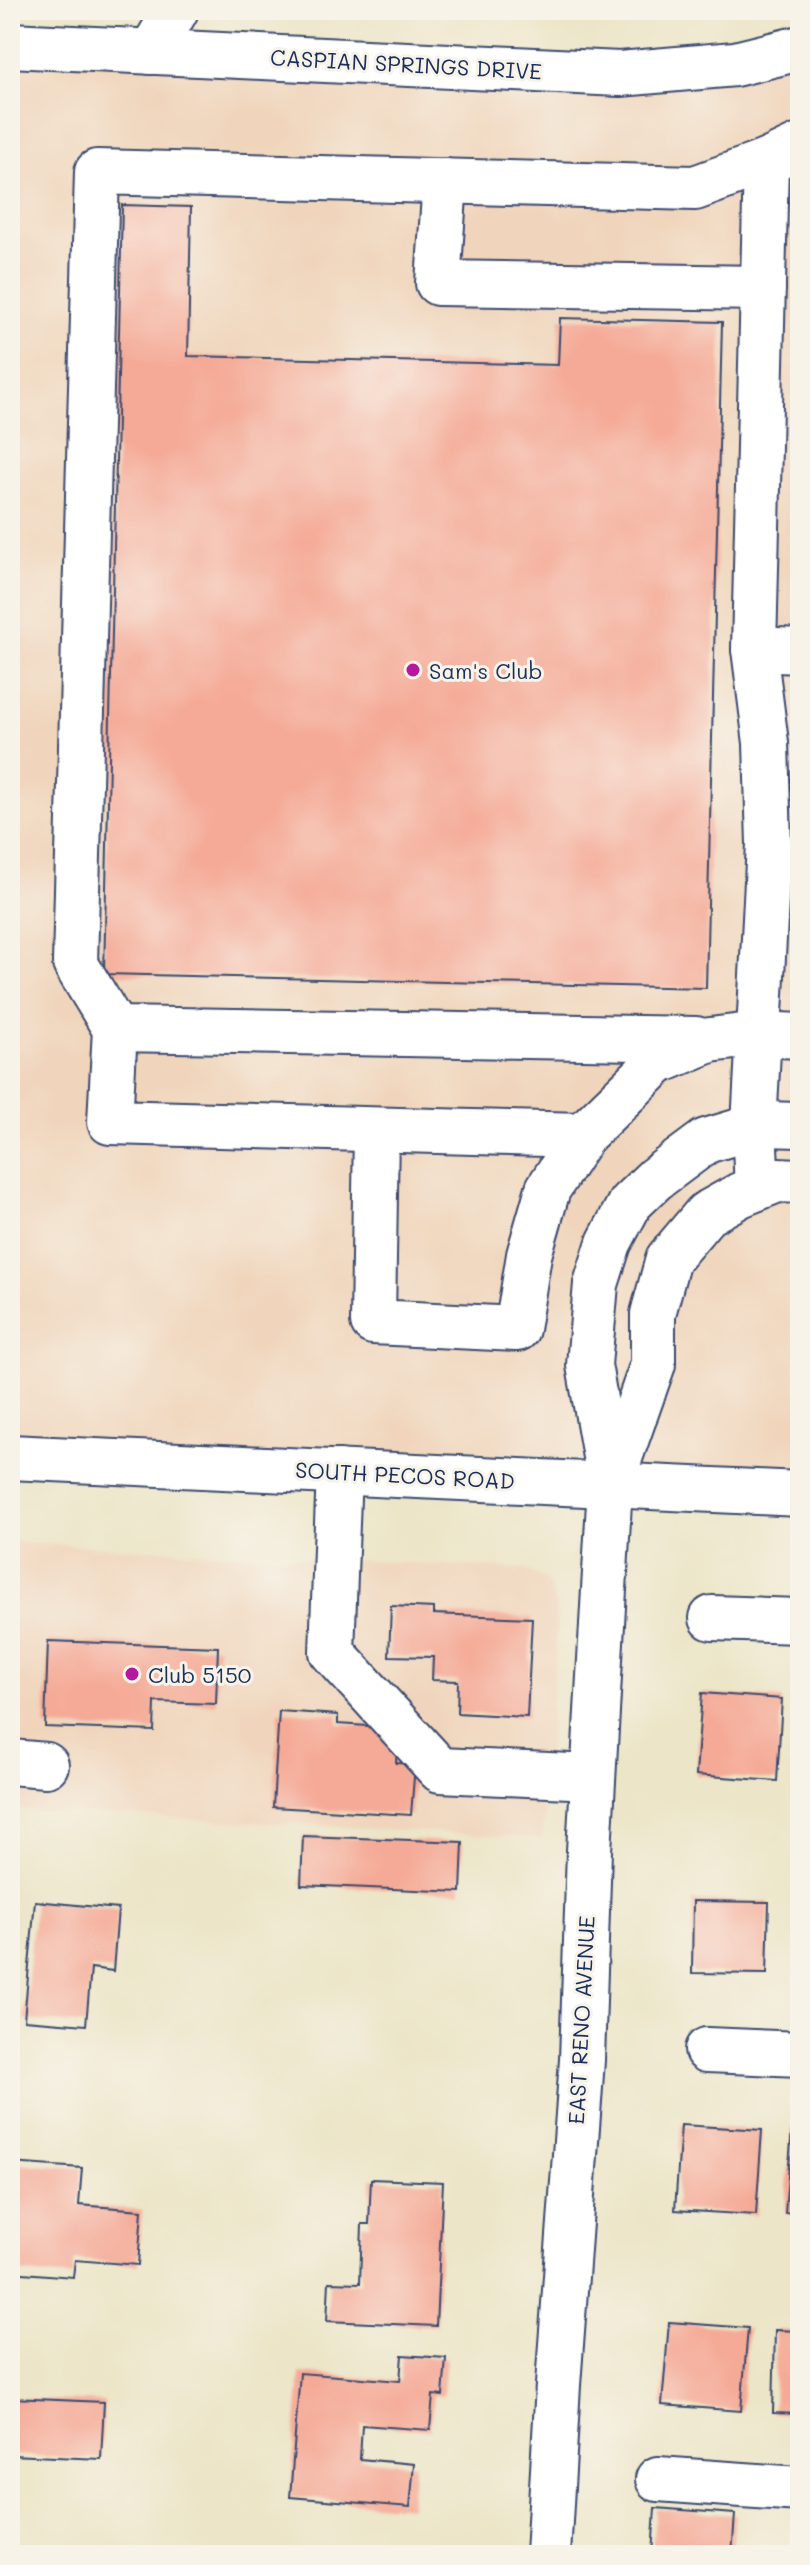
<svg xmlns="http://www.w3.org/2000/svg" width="810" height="2565" font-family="Mali,sans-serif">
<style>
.built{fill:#f0d5bc}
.building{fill:#f5aa97}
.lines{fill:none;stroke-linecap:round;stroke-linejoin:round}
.minor-casing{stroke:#3a4a6e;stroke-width:48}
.major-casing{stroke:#3a4a6e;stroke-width:48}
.minor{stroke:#fff;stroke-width:44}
.major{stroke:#fff;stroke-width:44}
.poi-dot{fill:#b5179e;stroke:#f7f3e8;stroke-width:3}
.labels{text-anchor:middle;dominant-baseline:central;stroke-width:6;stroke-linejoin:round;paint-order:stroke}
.street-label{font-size:22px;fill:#1b2f5e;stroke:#f7f3e8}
.poi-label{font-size:22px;fill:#1b2f5e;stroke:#f7f3e8;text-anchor:start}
</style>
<rect width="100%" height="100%" fill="#f7f3e8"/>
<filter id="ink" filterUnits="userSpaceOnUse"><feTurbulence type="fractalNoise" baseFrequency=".0125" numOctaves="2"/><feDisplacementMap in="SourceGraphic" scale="16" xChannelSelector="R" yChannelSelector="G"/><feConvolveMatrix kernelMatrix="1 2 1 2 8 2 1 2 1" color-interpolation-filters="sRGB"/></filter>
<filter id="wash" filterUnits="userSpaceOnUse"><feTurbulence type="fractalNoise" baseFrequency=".006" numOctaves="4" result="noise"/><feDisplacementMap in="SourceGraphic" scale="32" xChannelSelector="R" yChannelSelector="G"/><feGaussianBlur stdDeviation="1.8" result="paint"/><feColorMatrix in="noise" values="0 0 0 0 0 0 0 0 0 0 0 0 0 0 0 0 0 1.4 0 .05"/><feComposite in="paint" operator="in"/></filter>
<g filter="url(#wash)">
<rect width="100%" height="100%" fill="#ece5c7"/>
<!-- built -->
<g class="built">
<polygon points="10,45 620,74 800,48 800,1503 10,1455"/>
<polygon points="10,1542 523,1569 546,1579 557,1606 557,1626 543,1838 10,1809"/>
</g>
<g id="blocks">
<!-- building -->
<g class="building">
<polygon points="122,205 191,207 188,356 558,365 560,318 722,322 706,988 104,974"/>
<polygon points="391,1606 434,1608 434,1614 532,1618 527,1717 457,1713 458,1681 432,1680 433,1657 389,1656"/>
<polygon points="48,1641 218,1647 216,1704 155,1702 154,1731 45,1727"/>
<polygon points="702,1693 782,1699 777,1781 696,1775"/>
<polygon points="279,1711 338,1715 338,1724 398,1728 396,1763 415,1764 411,1815 273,1807"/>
<polygon points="303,1836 463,1842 461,1892 301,1885"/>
<polygon points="35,1901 118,1909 113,1971 91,1968 86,2025 24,2020"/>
<polygon points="693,1901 769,1902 767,1974 692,1973"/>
<polygon points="681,2125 762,2130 756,2215 675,2210"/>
<polygon points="792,2129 800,2130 800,2215 785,2213"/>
<polygon points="10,2163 82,2168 79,2205 142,2210 138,2265 75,2260 73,2277 10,2272"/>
<polygon points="371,2179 443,2182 436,2326 327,2321 329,2282 360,2283 362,2224 369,2224"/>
<polygon points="669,2322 748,2328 741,2411 662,2405"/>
<polygon points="775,2330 800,2331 800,2414 773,2413"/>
<polygon points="402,2355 446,2358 443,2396 433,2395 430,2430 362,2425 360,2459 414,2464 410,2507 290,2497 300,2373 400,2381"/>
<polygon points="10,2398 104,2402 101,2459 10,2455"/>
<polygon points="655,2508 735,2514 732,2555 652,2555"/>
</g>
</g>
</g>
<g filter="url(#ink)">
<use href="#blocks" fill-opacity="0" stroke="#3a4a6e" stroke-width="2"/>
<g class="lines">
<defs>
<g id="minor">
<polyline points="10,45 620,74 735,64 800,48"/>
<polyline points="151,52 176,10"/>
<polyline points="766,162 695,188 97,172 75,963 115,1029 110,1122 583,1135 658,1062 710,1040 759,1034 800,1036"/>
<polyline points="445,181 438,283 763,288"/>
<polyline points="754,649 800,651"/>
<polyline points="115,1029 696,1039"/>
<polyline points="376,1130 373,1322 517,1329 529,1255 548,1189 583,1135"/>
<polyline points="757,1188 754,1126 769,844 766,743 754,649 766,162 800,146"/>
<polyline points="339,1472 332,1652 440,1770 593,1777"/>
<polyline points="611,1483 653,1364 653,1314 668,1259 706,1214 740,1195 777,1180 800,1181"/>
<polyline points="712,1618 800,1621"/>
<polyline points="10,1762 46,1765"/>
<polyline points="707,2050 800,2054"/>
<polyline points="658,2479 800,2489"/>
<polyline points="548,2555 558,2385 582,2060 589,1851 610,1485 589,1365 596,1284 609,1243 630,1203 655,1179 706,1141 763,1124 800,1125"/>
</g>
<polyline id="major" points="10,1457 800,1494"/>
</defs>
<!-- minor casing -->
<use href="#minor" class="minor-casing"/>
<!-- major casing -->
<use href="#major" class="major-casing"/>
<!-- minor -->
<use href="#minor" class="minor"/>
<!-- major -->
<use href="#major" class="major"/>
</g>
</g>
<!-- markers -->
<g class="poi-dot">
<circle cx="413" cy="670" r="8"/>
<circle cx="132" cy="1674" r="8"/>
</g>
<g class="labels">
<!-- street labels -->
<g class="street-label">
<text transform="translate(406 64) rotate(3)">CASPIAN SPRINGS DRIVE</text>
<text transform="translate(405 1475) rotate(3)">SOUTH PECOS ROAD</text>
<text transform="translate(581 2020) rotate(-87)">EAST RENO AVENUE</text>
</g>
<!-- poi labels -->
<g class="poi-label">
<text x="429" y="670">Sam's Club</text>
<text x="148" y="1674">Club 5150</text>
</g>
</g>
<!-- margin -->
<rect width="810" height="2565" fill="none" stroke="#f7f3e8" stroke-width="40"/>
</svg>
